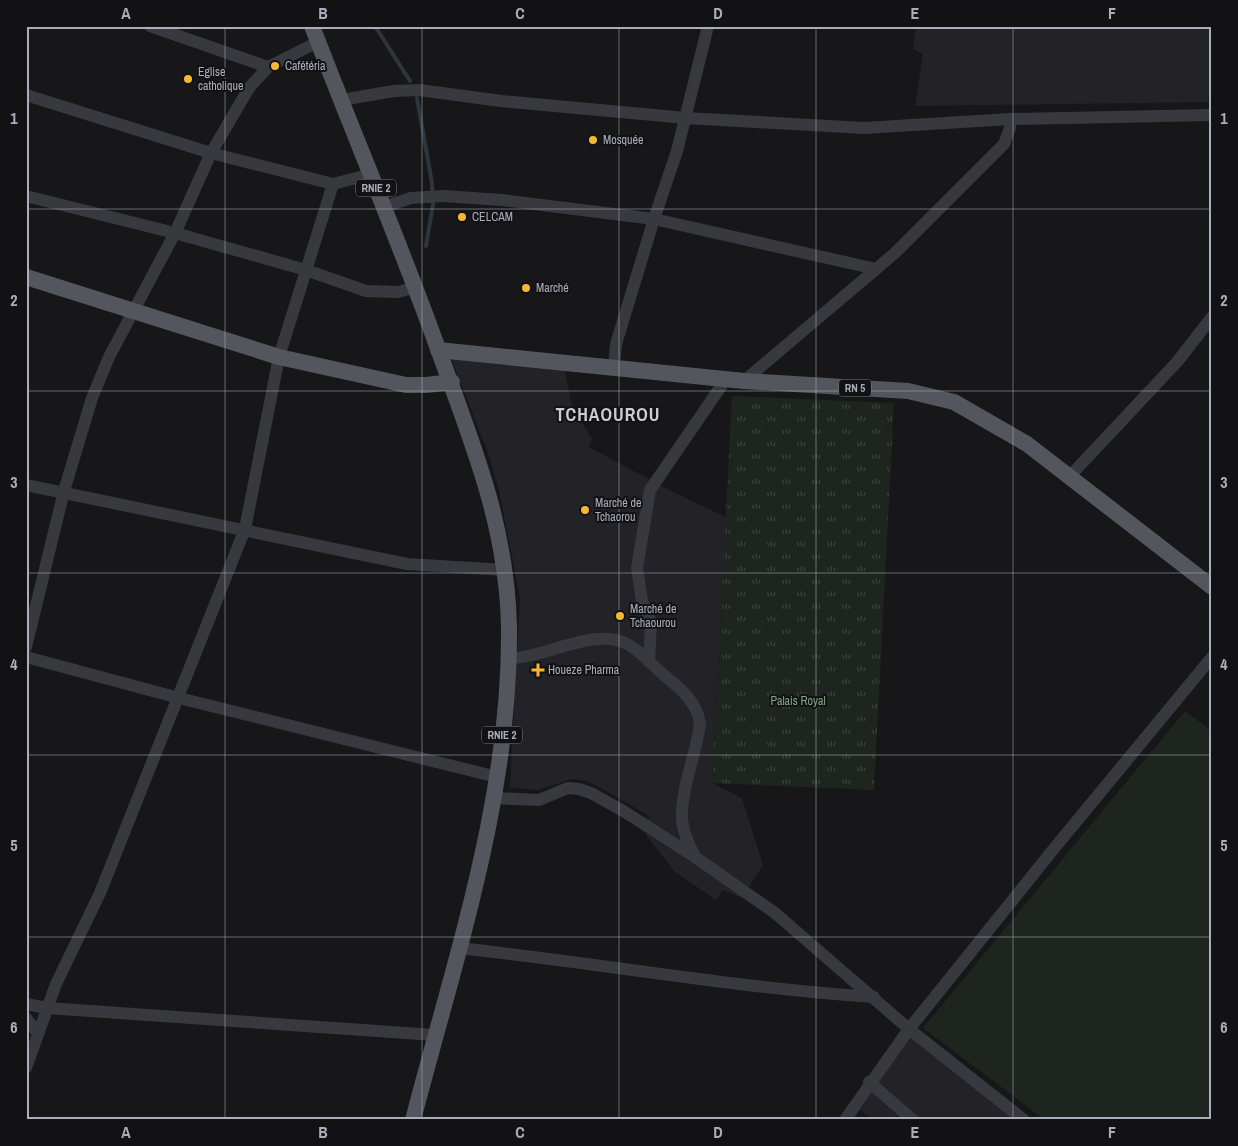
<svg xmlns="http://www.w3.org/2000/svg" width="1238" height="1146" font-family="'Archivo Narrow',sans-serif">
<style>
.built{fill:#232327}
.green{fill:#1d251e}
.park{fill:url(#park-tufts)}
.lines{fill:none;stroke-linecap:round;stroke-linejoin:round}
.stream{stroke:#2d363e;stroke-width:4}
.minor{stroke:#38393f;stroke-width:12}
.major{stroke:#54565e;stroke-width:16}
.grid{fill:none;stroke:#a9aeba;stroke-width:1;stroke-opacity:0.55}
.poi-dot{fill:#f6b833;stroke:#121215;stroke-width:2}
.labels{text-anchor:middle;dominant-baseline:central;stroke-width:4;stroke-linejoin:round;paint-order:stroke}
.shield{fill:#121215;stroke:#7c7f88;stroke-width:1}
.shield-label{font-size:11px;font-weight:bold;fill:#a9aeba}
.poi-label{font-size:12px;fill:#a9aeba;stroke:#121215;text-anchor:start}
.park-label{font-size:12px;fill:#80a583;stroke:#121215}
.district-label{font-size:18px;font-weight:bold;letter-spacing:1px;fill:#cacdd5;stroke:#121215}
.neatline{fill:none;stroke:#a9aeba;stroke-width:2}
.grid-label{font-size:16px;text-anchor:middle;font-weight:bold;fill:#a9aeba}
</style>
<defs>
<pattern id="park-tufts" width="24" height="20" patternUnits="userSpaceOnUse" patternTransform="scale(1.25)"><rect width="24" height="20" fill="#1d251e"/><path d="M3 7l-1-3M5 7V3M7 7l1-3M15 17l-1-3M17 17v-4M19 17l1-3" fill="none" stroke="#3b423d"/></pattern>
</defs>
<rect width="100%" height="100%" fill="#17171a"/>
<!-- built -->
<g class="built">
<polygon points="916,26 1212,26 1212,102 915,106 923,54 913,49"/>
<polygon points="451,358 564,368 572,405 592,439 589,447 669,490 726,517 712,783 742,798 763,865 742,898 723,890 716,900 674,871 646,835 649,816 601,788 586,781 572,779 538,790 510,788 520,598 499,490 488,453"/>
<polygon points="911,1035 1019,1120 873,1120 860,1110"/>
</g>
<!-- green -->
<polygon class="green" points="1185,711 1212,731 1212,1120 1045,1120 923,1028"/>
<!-- park -->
<polygon class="park" points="732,396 894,403 874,790 712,783"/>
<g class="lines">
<!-- stream -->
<g class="stream">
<polyline points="375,26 410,81"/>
<polyline points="417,98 432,183 433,204 426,246"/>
</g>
<!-- minor -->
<g class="minor">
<polyline points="150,26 268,67"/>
<polyline points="26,95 211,153 333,184"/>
<polyline points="341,100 394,91 419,90 501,101 686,118 864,128 1010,119 1212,115"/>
<polyline points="26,196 175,233 306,270 366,291 398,292 416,287"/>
<polyline points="384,207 411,198 443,196 502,200 654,219 876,269"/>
<polyline points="614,367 616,344 654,219 677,151 708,26"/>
<polyline points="744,381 895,253 1004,144 1010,128 1010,119"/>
<polyline points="1070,476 1177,362 1212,317"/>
<polyline points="26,485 407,564 505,570"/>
<polyline points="26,647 64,491 92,398 109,357 175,233 211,153 249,88 268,67 318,42"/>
<polyline points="26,657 179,698 497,777"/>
<path d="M508,658C545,659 594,626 627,644C641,651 653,666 665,676C682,690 697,702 700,724C696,755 682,785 682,816C682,831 689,844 695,857"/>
<polyline points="649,662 651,622 642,601 637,568 650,490 726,379"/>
<polyline points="494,798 539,800 568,788 579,789 591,793 625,812 695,857 775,913 909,1029 1024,1120"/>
<path d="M459,948C598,963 735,988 874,997"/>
<polyline points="26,1004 47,1008 435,1035"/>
<polyline points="26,1018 37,1032"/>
<polyline points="26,1068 56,984 100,893 245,529 279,357 333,184 371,174"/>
<polyline points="869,1082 913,1120"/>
<polyline points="845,1120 909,1029 1052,851 1212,657"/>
</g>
<!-- major -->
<g class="major">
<path d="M312,26C353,133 398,238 437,346C471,440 507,524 509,627C511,796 455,958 413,1120"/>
<polyline points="26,277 279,357 406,385 426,385 452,382"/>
<polyline points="438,350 744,381 908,391 954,402 1027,444 1212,587"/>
</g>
</g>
<!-- grid -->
<path class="grid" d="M225,26V1120M422,26V1120M619,26V1120M816,26V1120M1013,26V1120M26,209H1212M26,391H1212M26,573H1212M26,755H1212M26,937H1212"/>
<!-- markers -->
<g class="poi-dot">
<circle cx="275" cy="66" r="5"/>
<circle cx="188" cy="79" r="5"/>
<circle cx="593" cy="140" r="5"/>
<circle cx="462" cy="217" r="5"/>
<circle cx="526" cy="288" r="5"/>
<circle cx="585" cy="510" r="5"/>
<circle cx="620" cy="616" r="5"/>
<path d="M535.5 662.5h5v5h5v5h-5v5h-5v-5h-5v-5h5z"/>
</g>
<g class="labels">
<!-- shield labels -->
<g class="shield">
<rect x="356" y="179.5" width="40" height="17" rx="4"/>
<rect x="839" y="379.5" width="32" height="17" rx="4"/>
<rect x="482" y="726.5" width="40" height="17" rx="4"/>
</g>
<g class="shield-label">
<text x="376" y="188">RNIE 2</text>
<text x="855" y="388">RN 5</text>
<text x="502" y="735">RNIE 2</text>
</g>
<!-- poi labels -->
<g class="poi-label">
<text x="285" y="66">Cafétéria</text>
<text x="198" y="72">Eglise<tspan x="198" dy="14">catholique</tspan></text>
<text x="603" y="140">Mosquée</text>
<text x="472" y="217">CELCAM</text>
<text x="536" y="288">Marché</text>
<text x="595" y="503">Marché de<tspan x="595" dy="14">Tchaorou</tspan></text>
<text x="630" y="609">Marché de<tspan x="630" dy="14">Tchaourou</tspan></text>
<text x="548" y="670">Houeze Pharma</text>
</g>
<!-- park labels -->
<g class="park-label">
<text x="798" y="701">Palais Royal</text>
</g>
<!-- district labels -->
<g class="district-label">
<text x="608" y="414">TCHAOUROU</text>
</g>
</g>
<!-- border -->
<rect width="1238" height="1146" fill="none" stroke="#121215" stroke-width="55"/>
<rect x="28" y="28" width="1182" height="1090" class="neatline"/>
<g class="grid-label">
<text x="126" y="19">A</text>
<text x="323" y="19">B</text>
<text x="520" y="19">C</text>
<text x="718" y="19">D</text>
<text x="915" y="19">E</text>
<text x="1112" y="19">F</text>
<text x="14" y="124">1</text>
<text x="1224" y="124">1</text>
<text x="14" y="306">2</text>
<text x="1224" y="306">2</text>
<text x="14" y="488">3</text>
<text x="1224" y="488">3</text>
<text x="14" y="670">4</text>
<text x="1224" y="670">4</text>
<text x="14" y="851">5</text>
<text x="1224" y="851">5</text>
<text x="14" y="1033">6</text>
<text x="1224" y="1033">6</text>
<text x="126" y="1138">A</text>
<text x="323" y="1138">B</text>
<text x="520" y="1138">C</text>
<text x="718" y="1138">D</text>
<text x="915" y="1138">E</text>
<text x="1112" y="1138">F</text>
</g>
</svg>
